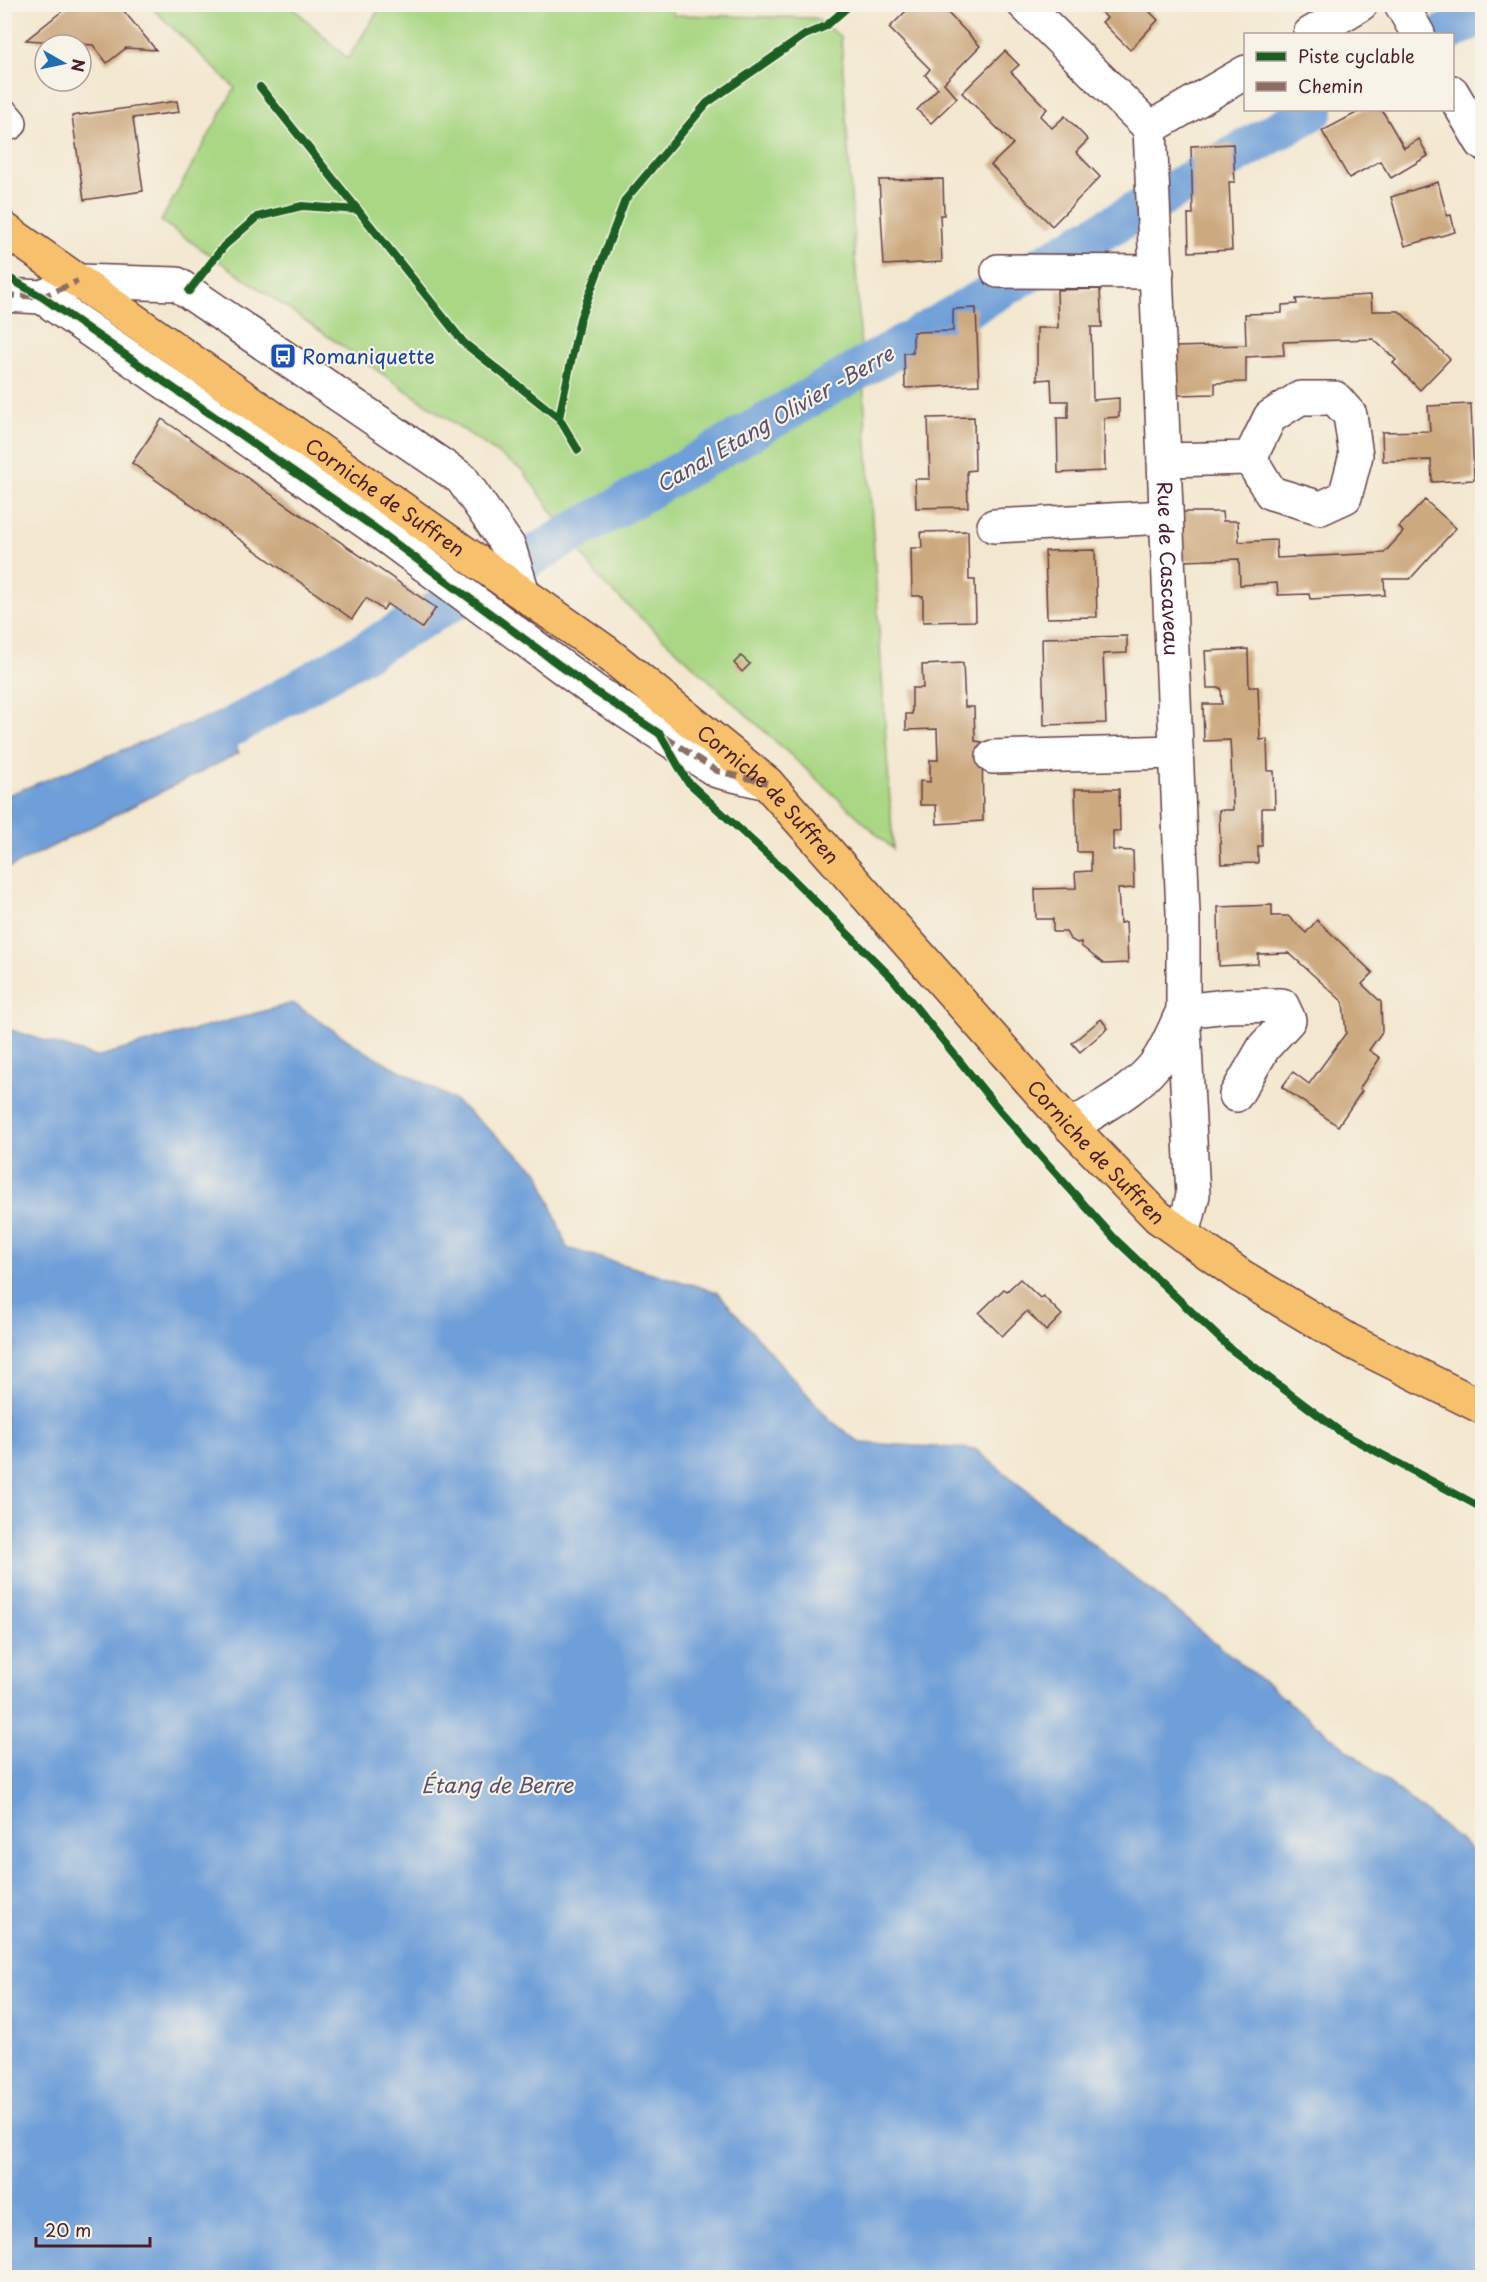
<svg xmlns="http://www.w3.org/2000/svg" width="1487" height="2282" font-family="'Playpen Sans',sans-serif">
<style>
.green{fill:#a9d784;stroke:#7a7b58;stroke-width:1.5}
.water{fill:#6e9fd8;stroke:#5c5f82;stroke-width:1.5}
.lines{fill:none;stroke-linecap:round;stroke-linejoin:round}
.canal{stroke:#6e9fd8;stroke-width:40}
.building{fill:#cca97f}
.minor-casing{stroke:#633d44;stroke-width:36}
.major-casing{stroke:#633d44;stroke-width:36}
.minor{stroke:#fff;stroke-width:33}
.major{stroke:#f7c06c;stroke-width:33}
.quiet{stroke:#8d6e63;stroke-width:6;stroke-dasharray:12 6;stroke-linecap:butt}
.cycleway-casing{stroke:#f7f3e8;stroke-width:11}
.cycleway{stroke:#1b5e20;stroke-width:8}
.labels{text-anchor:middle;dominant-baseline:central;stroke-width:4.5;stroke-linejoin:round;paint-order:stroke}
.transit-label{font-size:20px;fill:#164399;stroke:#f7f3e8;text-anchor:start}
.street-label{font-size:20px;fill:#4a1f2b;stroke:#f7f3e8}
.water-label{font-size:21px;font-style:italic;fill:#585270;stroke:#f7f3e8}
</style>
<rect width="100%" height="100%" fill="#f7f3e8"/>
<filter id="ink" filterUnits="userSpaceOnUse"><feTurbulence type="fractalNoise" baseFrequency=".0167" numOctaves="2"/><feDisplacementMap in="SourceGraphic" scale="12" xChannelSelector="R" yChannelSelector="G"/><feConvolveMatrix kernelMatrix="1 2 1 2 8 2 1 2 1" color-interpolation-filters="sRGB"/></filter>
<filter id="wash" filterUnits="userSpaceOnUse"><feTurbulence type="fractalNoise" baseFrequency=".008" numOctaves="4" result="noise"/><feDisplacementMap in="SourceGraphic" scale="24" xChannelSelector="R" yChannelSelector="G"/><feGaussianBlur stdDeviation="1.35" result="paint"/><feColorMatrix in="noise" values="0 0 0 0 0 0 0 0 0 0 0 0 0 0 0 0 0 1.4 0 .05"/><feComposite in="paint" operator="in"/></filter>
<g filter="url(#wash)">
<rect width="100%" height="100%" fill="#f3e7cf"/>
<!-- green -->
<polygon class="green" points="382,4 672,5 673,15 815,18 841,37 893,849 602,582 523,471 161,221 235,88 149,5 290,5 348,59"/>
<!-- water -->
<g class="water">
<polygon points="223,711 239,753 5,870 5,796"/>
<polygon points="293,1003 366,1052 453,1099 539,1172 567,1248 717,1292 829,1419 860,1443 975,1449 1482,1858 1482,2277 5,2277 5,1028 96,1057"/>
</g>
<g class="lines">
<!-- canal -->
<g class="canal">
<polyline points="1445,34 1482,13"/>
<polyline points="234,726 1314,110"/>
</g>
</g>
<g id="blocks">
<!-- building -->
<g class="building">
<polygon points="71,4 118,4 156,50 126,48 107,63 93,45 26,40"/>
<polygon points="913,4 939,4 980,46 944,83 957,98 931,123 917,110 938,88 925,75 930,69 889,28"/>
<polygon points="1094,4 1142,4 1158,20 1130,50 1102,22 1107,18"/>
<polygon points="1005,51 1019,65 1011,72 1047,109 1040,116 1052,128 1065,116 1088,140 1076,152 1100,177 1052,226 991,165 1013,144 962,93"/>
<polygon points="177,101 179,112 133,118 143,191 84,200 72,116"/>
<polygon points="1362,110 1382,110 1404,148 1419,139 1428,156 1391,178 1380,161 1349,178 1322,131"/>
<polygon points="1233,144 1235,182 1229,182 1232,250 1189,252 1188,214 1193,214 1191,146"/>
<polygon points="943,179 944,215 940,215 942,262 884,265 879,180"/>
<polygon points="1438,182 1447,216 1451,215 1455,232 1405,246 1391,197"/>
<polygon points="1100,289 1102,327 1091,327 1093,400 1119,398 1119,417 1104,418 1105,471 1058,473 1057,418 1068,418 1068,401 1052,401 1051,379 1037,380 1037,328 1058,328 1057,290"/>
<polygon points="1371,295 1372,311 1399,311 1450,359 1420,390 1393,363 1396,360 1373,339 1283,342 1284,355 1246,357 1246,382 1215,383 1215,394 1178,395 1176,347 1246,345 1245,314 1282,313 1282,305 1297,304 1296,299"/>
<polygon points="976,308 979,385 905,388 904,353 913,353 913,332 953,331 953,309"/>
<polygon points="1471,404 1474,480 1432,482 1431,460 1383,461 1382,432 1430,431 1428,406"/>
<polygon points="974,417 975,470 967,471 968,507 916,508 915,479 930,479 928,418"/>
<polygon points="162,419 436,608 422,628 387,604 383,610 366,598 352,619 132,463"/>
<polygon points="1425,500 1456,528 1410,579 1384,579 1385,595 1310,599 1309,594 1278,595 1277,583 1240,585 1239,559 1184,561 1182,512 1222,512 1223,521 1238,521 1239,542 1276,540 1277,558 1384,553 1403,532 1399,527"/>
<polygon points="968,531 969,580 975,580 976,621 923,622 923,596 912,596 911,548 922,548 921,532"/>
<polygon points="1095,550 1097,617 1047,618 1045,551"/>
<polygon points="1127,636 1127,653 1103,654 1106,723 1044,725 1042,638"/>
<polygon points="1248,649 1249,687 1258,687 1260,740 1267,739 1268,771 1274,771 1275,808 1262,808 1262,846 1258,846 1258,863 1221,864 1219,810 1233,810 1231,757 1230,740 1204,741 1203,704 1222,704 1221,688 1207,688 1205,651"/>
<polygon points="741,656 750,664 742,672 734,663"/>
<polygon points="963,663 965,707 974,707 975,741 982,742 983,821 937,824 936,805 920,805 920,781 930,782 930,760 938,760 937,729 906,730 906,714 912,714 912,688 923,688 922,665"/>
<polygon points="1075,789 1119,789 1120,831 1113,831 1113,850 1133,851 1134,888 1118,889 1120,923 1126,922 1128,963 1104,964 1081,946 1081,942 1077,943 1070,939 1066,932 1053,932 1053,919 1036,919 1035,889 1076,888 1075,872 1091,871 1091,852 1077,852"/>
<polygon points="1272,905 1272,916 1288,916 1306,933 1317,920 1373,973 1362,984 1381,1002 1382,1032 1369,1050 1380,1058 1359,1089 1362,1091 1338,1126 1282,1087 1293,1072 1309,1084 1346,1033 1343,1002 1289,953 1258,954 1258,964 1219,966 1218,907"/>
<polygon points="1101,1019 1108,1028 1080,1052 1072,1043"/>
<polygon points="1020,1279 1040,1298 1043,1296 1062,1315 1046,1331 1027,1311 1002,1336 979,1313 1004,1289 1007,1291"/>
</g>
</g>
</g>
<g filter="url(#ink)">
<use href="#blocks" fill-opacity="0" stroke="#633d44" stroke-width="1.5"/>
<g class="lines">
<defs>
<g id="minor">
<polyline points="1024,4 1150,128"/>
<polyline points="1401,4 1418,34"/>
<polyline points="1310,34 1361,4"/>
<polyline points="1452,92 1482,143"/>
<polyline points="4,116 10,123"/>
<path id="s1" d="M1150,128L1183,913V1011L1193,1195L1183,1235"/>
<polyline points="1150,128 1246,72"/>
<polyline points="998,271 1157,272"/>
<polyline points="4,295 42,297 78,281 177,284 462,479 509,547 523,593"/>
<polyline points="42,297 372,526 593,690 717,771 767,783"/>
<polyline points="1164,460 1250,458 1271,493 1321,508 1345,497 1356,455 1350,415 1335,398 1300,398 1270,417 1250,458"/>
<polyline points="994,526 1166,517"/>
<polyline points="993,757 1176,752"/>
<polyline points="1183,1011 1227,1006 1282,1005 1289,1020 1264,1047 1236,1095"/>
<path d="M1071,1127C1099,1107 1132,1093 1154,1066C1166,1051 1173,1032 1181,1015"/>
</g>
<g id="major">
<path id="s2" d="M4,229L606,652L767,783L1071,1127L1158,1217L1241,1276L1348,1340L1482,1407"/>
</g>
</defs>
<!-- minor casing -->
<use href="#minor" class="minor-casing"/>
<!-- major casing -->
<use href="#major" class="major-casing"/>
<!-- minor -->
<use href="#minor" class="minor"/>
<!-- major -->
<use href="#major" class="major"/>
<!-- quiet -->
<g class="quiet">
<polyline points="4,295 42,297 78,281"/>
<polyline points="665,737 717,771 767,783"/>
</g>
<defs>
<g id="cycleway">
<polyline points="260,87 464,343 559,418"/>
<polyline points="4,275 42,297 372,526 593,690 660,734 687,781 784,870 893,979 1001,1112 1115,1239 1232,1350 1342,1433 1482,1508"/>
<polyline points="189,291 224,246 257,217 302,206 358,210"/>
<polyline points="578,450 559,418 580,319 625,200 707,103 805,35 826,26 851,4"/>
</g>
</defs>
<!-- cycleway casing -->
<use href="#cycleway" class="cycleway-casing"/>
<!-- cycleway -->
<use href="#cycleway" class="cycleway"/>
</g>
</g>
<!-- icons -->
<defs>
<symbol id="bus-square" viewBox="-11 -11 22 22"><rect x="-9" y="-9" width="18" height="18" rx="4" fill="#1a4fb4" stroke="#f7f3e8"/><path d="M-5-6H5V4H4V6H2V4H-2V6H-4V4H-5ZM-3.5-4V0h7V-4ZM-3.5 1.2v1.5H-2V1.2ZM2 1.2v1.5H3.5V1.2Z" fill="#fff"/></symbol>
</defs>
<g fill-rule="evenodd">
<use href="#bus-square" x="268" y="341" width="30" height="30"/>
</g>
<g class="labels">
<!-- transit labels -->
<g class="transit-label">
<text x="302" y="356">Romaniquette</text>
</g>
<!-- street labels -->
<g class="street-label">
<text stroke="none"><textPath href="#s2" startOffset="466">Corniche de Suffren</textPath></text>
<text stroke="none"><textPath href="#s1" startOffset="441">Rue de Cascaveau</textPath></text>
<text stroke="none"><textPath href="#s2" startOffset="952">Corniche de Suffren</textPath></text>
<text stroke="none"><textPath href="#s2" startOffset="1438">Corniche de Suffren</textPath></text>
</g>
<!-- water labels -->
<g class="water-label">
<text transform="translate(774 418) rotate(-30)">Canal Etang Olivier -Berre</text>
<text x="497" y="1784">Étang de Berre</text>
</g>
</g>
<!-- margin -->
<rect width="1487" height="2282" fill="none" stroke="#f7f3e8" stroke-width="24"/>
<!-- legend -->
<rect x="1244" y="33" width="210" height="78" fill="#f7f3e8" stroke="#b29e9c" stroke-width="1.5"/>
<rect x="1256" y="52" width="30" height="9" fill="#1b5e20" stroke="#b29e9c" stroke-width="1.5"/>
<text x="1298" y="63" font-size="18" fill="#4a1f2b">Piste cyclable</text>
<rect x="1256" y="82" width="30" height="9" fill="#8d6e63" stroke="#b29e9c" stroke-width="1.5"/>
<text x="1298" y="93" font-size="18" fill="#4a1f2b">Chemin</text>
<!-- north arrow -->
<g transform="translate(63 63) rotate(99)"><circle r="28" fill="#f7f3e8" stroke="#b29e9c" stroke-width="1.5"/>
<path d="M0-4.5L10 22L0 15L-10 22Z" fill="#1f6fb2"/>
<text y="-9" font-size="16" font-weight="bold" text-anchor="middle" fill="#4a1f2b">N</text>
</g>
<!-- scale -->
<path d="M36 2237v9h114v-9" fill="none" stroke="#4a1f2b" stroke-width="3"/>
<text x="45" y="2237" font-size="18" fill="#4a1f2b" stroke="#f7f3e8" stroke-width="4.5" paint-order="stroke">20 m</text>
</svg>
